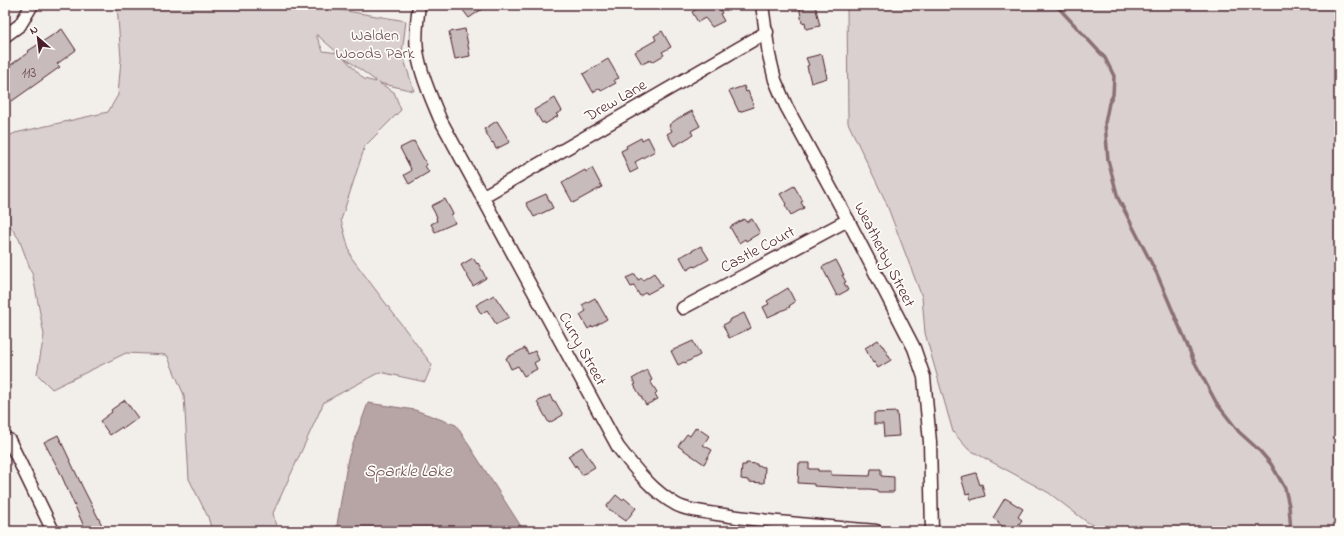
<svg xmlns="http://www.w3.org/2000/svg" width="1344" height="536" font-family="'Indie Flower',sans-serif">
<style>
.green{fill:#d9d0cf;stroke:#92787d;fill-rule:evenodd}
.water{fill:#b7a5a6;stroke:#8b6f75}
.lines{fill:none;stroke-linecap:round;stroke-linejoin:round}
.stream{stroke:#8b6f75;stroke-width:3.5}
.building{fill:#c8bbbb;stroke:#4a1f2b}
.minor-casing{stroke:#4a1f2b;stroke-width:15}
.minor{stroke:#fdfcf7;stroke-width:12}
.labels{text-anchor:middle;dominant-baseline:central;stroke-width:3.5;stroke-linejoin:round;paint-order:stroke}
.number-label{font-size:14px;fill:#6a464f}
.park-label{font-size:16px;fill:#6e4b54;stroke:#fdfcf7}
.street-label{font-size:16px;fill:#4a1f2b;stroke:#fdfcf7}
.water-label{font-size:17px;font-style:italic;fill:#704e56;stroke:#fdfcf7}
</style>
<rect width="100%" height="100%" fill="#f2efeb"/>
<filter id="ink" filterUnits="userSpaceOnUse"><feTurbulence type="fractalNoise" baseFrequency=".025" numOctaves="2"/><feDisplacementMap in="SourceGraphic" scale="8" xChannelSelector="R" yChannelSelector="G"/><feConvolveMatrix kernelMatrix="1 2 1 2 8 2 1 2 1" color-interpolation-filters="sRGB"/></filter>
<g filter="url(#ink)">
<!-- green -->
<g class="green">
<path d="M117,5H311L406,21L402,53L414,91L379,83L394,92L401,110L365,146L341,220L351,257L432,365L425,382L380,372L324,402L273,513L277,531H212L208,517L189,479L184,395L167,355L126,353L52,389L37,374L44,335L33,276L19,239L5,219V138L15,133L108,112L118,95L121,59ZM316,35H317L338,53L323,51ZM342,56L376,81V82L364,79Z"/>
<polygon points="847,5 1339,5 1339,531 1106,531 1087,522 1049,493 968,449 953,432 925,333 922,297 885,200 848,123"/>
</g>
<!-- water -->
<polygon class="water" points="368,403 415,410 456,425 524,531 336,531 348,458"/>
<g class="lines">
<!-- stream -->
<polyline class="stream" points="1056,5 1105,58 1114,76 1113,95 1109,103 1105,123 1108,160 1118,198 1157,274 1194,361 1217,404 1239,432 1259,450 1271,464 1285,488 1289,506 1291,531"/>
</g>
<!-- building -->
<g class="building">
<polygon points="459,5 488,5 469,18"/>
<polygon points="703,5 718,5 722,13 720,14 724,21 712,27 705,18 698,22 692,12"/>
<polygon points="799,5 815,5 820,26 806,29 805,22 802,23"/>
<polygon points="62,29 76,50 57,64 60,67 29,89 12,101 9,97 5,100 5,69 29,52 28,51"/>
<polygon points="465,29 470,56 455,59 449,32"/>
<polygon points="662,31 671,47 662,52 664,55 652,62 651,60 642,64 635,52 656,40 654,36"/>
<polygon points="822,54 827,78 811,83 807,66 809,65 806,58"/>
<polygon points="608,59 619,78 614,80 616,83 601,91 600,88 593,92 583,74"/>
<polygon points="744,86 746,92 748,91 754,107 739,112 729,91"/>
<polygon points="555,98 562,111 556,114 558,116 545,124 544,122 542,123 534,110"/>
<polygon points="692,111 700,126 691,131 693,135 674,146 667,134 672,131 669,125 677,119"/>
<polygon points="497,121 510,142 496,149 493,142 492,143 484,129"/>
<polygon points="648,137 655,151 635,162 638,169 630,173 621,151 627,148 626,146 641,138 642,140"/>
<polygon points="414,141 427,165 425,166 429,172 409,184 404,175 411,171 410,169 411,169 400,148"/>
<polygon points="592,168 602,187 573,203 562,183 585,170 586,172"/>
<polygon points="794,186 803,201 801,202 804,208 791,215 785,205 786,204 780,194"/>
<polygon points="546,194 553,208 534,217 526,203"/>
<polygon points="445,199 453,214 451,215 455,223 435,232 431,224 437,221 436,218 437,217 431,206"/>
<polygon points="744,219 746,222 752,219 760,233 746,241 745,239 739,243 730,227"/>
<polygon points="701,246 709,259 695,267 694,266 687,270 680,257"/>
<polygon points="473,258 477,264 478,263 486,278 473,286 461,265"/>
<polygon points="836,260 844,275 842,275 846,282 844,283 848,290 837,296 822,267"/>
<polygon points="654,273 662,286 647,294 646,292 640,296 634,286 631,287 626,278 635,274 638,280 642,278 643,280"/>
<polygon points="788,288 795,302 789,306 790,307 768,317 763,307 769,304 767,301"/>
<polygon points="494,295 509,317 496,324 487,310 481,314 476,305"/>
<polygon points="595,298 607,319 593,327 592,326 588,329 580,315 586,311 582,305"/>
<polygon points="744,313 751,328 729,338 723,325 729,322 729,320"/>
<polygon points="878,340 882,346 883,346 891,360 878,368 874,362 873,363 865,348"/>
<polygon points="693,341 700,355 685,363 684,362 678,365 671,351"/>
<polygon points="525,348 528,354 535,351 539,360 534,363 537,369 524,376 518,366 511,369 506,358"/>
<polygon points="647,370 652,380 650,381 657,392 655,394 658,399 646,405 634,385 636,384 632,379"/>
<polygon points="550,395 553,402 555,401 563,415 549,423 537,402"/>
<polygon points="125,400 138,418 123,429 122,427 110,435 100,421 112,412 111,410"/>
<polygon points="897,412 899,436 884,437 883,424 874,424 874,413"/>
<polygon points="696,427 709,436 703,445 712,450 704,464 678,446 687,434 690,436"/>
<polygon points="58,435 83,488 105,531 86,531 74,504 59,470 44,442"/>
<polygon points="582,447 595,467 582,475 576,465 575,467 568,456"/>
<polygon points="746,463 757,464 757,466 765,467 764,483 748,482 748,480 741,479 742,465 746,465"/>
<polygon points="799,463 809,463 809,469 818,469 818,471 831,471 831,475 870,476 871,469 881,469 881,476 894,477 894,492 877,492 877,490 870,489 848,489 848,488 814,486 814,484 798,483"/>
<polygon points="976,473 980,485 982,484 985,496 971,500 969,493 966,494 961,477"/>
<polygon points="616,495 622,500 624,498 636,508 626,521 606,507"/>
<polygon points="1005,498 1023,509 1018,517 1022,520 1014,531 1010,531 998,523 999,522 993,518"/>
</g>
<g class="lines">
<defs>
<g id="minor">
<path d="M419,5C417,20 415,36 417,51C421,75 431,97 440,119L618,447C634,468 653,492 677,505C688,511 711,513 724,515C775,523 825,526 876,531"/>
<polyline points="762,5 769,55 775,80 786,106 848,220 914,348 924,377 930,442 932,531"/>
<polyline points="5,36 20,25 32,5"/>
<polyline points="482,197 767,32"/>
<polyline points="683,308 848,220"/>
<polyline points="5,443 9,440 53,531"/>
</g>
</defs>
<!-- minor casing -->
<use href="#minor" class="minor-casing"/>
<!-- minor -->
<use href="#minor" class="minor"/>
</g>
</g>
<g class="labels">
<!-- number labels -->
<g class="number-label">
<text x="29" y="73">113</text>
</g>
<!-- park labels -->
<g class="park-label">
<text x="375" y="36">Walden<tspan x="375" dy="18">Woods Park</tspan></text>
</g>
<!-- street labels -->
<g class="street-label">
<text transform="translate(616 101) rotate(-30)">Drew Lane</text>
<text transform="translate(758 250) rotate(-28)">Castle Court</text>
<text transform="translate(884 255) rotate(63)">Weatherby Street</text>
<text transform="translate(582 349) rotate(61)">Curry Street</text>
</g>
<!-- water labels -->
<g class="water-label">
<text x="408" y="471">Sparkle Lake</text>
</g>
</g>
<!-- margin -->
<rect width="1344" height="536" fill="none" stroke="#fdfcf7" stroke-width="20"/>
<rect x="10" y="10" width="1324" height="516" fill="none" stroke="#4a1f2b" stroke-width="1.5" filter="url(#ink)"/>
<!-- north arrow -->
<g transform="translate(38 38) rotate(332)" stroke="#fdfcf7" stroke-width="3" paint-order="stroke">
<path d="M0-3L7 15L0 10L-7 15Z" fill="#4a1f2b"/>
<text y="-6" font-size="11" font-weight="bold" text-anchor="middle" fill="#4a1f2b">N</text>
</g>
</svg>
